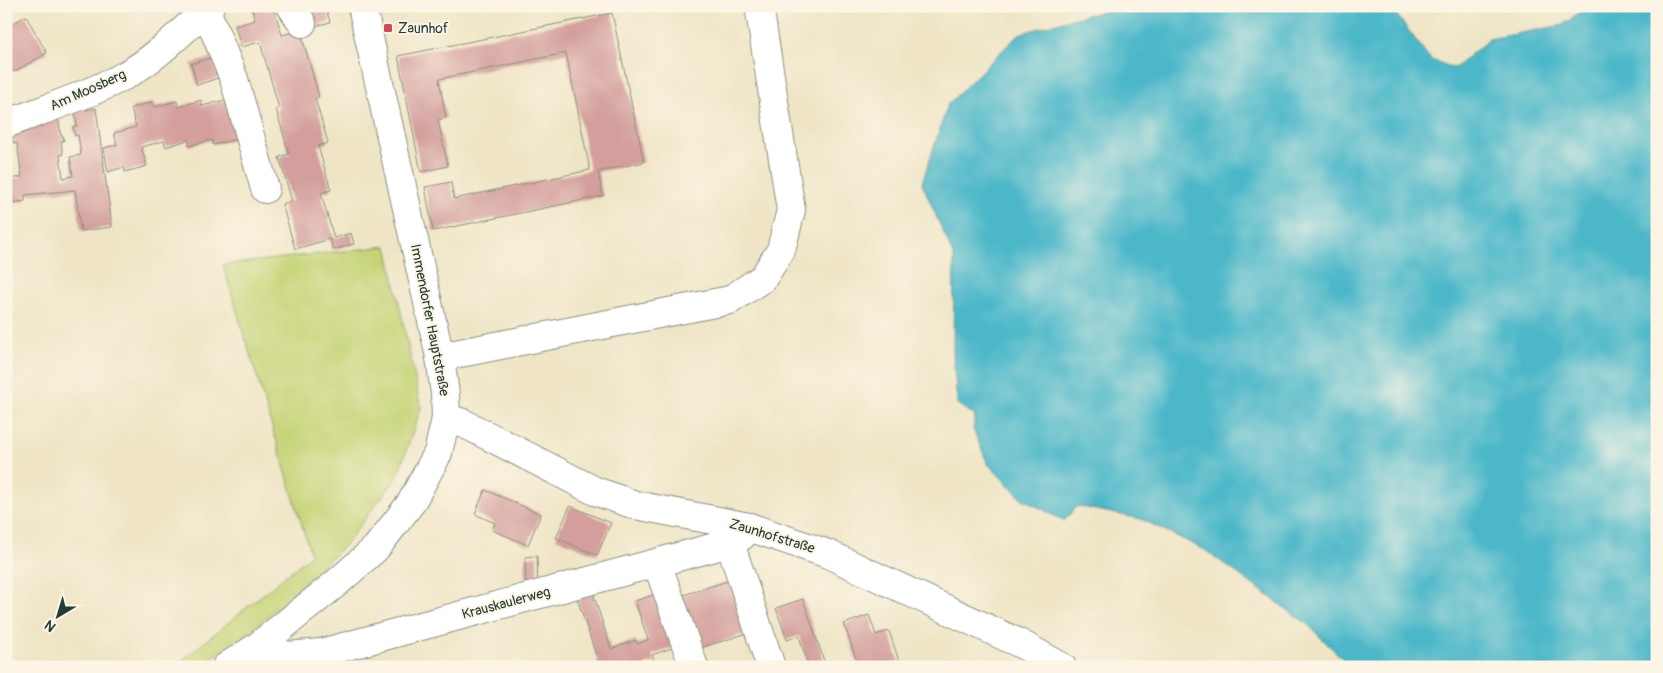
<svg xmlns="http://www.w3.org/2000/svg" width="1663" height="673" font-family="Pangolin,sans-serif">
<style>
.green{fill:#c5d374;stroke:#728854}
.water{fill:#4cb7c9;stroke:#367a7e}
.building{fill:#d39e9b}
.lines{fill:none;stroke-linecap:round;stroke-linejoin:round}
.minor-casing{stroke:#87917d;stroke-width:30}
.minor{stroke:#fff;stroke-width:28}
.poi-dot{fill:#d1495b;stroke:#fcf5e5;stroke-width:2}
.labels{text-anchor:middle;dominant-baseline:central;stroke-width:4;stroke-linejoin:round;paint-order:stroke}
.poi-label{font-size:14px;fill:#1f3d34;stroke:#fcf5e5;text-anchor:start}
.street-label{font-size:14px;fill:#1f3d34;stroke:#fcf5e5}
</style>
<rect width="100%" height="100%" fill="#fcf5e5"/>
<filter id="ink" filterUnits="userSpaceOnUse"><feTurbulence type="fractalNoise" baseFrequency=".02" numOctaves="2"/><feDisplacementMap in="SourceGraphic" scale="10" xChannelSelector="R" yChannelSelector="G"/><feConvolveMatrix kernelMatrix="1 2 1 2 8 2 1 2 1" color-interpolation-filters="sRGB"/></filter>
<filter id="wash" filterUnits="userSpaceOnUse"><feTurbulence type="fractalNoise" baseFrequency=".0096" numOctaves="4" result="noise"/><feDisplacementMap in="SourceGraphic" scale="20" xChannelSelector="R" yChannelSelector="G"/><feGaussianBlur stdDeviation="1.12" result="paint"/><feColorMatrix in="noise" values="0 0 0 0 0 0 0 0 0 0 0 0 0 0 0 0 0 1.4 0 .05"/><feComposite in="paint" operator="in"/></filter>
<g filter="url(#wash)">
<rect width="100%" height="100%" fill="#efe5c6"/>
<!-- green -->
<polygon class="green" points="387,246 421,408 397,477 345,545 245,637 197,667 174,667 311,555 223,265"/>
<!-- water -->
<polygon class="water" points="1128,6 1390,6 1431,60 1455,68 1489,39 1563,25 1587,6 1657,6 1657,667 1351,667 1306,623 1205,550 1141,519 1077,506 1064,521 1021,498 988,464 973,429 975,416 957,404 953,352 954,257 922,183 948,104 1019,34 1074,18"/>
<g id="blocks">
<!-- building -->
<g class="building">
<polygon points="251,6 273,6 282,35 300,30 319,97 315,98 328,143 318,146 331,190 321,193 334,238 351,233 354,244 333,250 330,239 295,249 282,204 292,201 279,157 289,154 276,109 279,108 260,42 241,47 235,26 255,20"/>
<polygon points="305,6 325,6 330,22 309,28"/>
<polygon points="612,13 644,162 598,172 603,196 433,231 425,187 451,182 454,199 590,170 566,53 439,79 446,118 438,120 448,166 421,172 398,56"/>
<polygon points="26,16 47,53 14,72 6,59 6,27"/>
<polygon points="213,57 218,78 197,85 191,64"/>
<polygon points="201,100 202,106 225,100 236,139 213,145 212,140 189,146 188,140 166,147 164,141 141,147 147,166 125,172 124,167 108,172 104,148 117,145 114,133 136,127 131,108 153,102 155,107 177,101 178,107"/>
<polygon points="96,108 112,227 81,231 75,190 25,195 25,201 13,203 9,179 22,177 17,143 14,144 8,129 58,115 61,136 63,135 64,141 61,141 63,154 60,155 63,178 73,176 70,157 81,155 78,135 75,136 73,126 77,126 75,112"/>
<polygon points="485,490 541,514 528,545 492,530 495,523 475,514"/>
<polygon points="570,506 611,523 597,555 556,538"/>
<polygon points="537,556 538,588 526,590 525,557"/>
<polygon points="737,578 754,631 694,650 677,597"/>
<polygon points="593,593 611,649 636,640 637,644 648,640 635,601 659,593 677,646 652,655 655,662 645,665 645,667 600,667 577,598"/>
<polygon points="803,599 814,631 826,667 809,667 799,636 787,640 776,608"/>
<polygon points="869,615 876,635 889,631 899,661 888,665 889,667 859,667 844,624"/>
</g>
</g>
</g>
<g filter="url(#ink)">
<use href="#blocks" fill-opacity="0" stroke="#87917d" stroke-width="1"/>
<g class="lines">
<defs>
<g id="minor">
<polyline points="291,6 302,23"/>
<polyline points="206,10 234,79 265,189"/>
<path d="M6,124C45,109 86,96 124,76C155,59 184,30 210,6"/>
<polyline points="440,357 730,300 763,278 781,250 791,210 759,6"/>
<polyline points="446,418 463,423 595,491 635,505 749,527 828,554 1021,644 1062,667"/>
<polyline points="730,543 771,667"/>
<polyline points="657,563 694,667"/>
<polyline points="257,647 288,656 321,653 730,543 742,536 749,527"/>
<polyline points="226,667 257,647 339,581 376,548 411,503 438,453 446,418 445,394 440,357 362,6"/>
</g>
</defs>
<!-- minor casing -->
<use href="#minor" class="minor-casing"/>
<!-- minor -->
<use href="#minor" class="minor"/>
</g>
</g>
<!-- markers -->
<rect class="poi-dot" x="383" y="23" width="10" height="10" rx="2.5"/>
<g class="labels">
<!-- poi labels -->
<g class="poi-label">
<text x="398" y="28">Zaunhof</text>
</g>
<!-- street labels -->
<g class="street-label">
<text transform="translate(88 90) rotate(-24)">Am Moosberg</text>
<text transform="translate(430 320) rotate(79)">Immendorfer Hauptstraße</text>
<text transform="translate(772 536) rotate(17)">Zaunhofstraße</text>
<text transform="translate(506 603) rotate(-15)">Krauskaulerweg</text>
</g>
</g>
<!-- margin -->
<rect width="1663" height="673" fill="none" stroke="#fcf5e5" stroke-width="25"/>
<!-- north arrow -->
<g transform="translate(58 616) rotate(218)" stroke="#fcf5e5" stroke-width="4" paint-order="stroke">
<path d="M0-4L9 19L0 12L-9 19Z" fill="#1f3d34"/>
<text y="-8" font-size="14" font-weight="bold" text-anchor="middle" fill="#1f3d34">N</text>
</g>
</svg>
